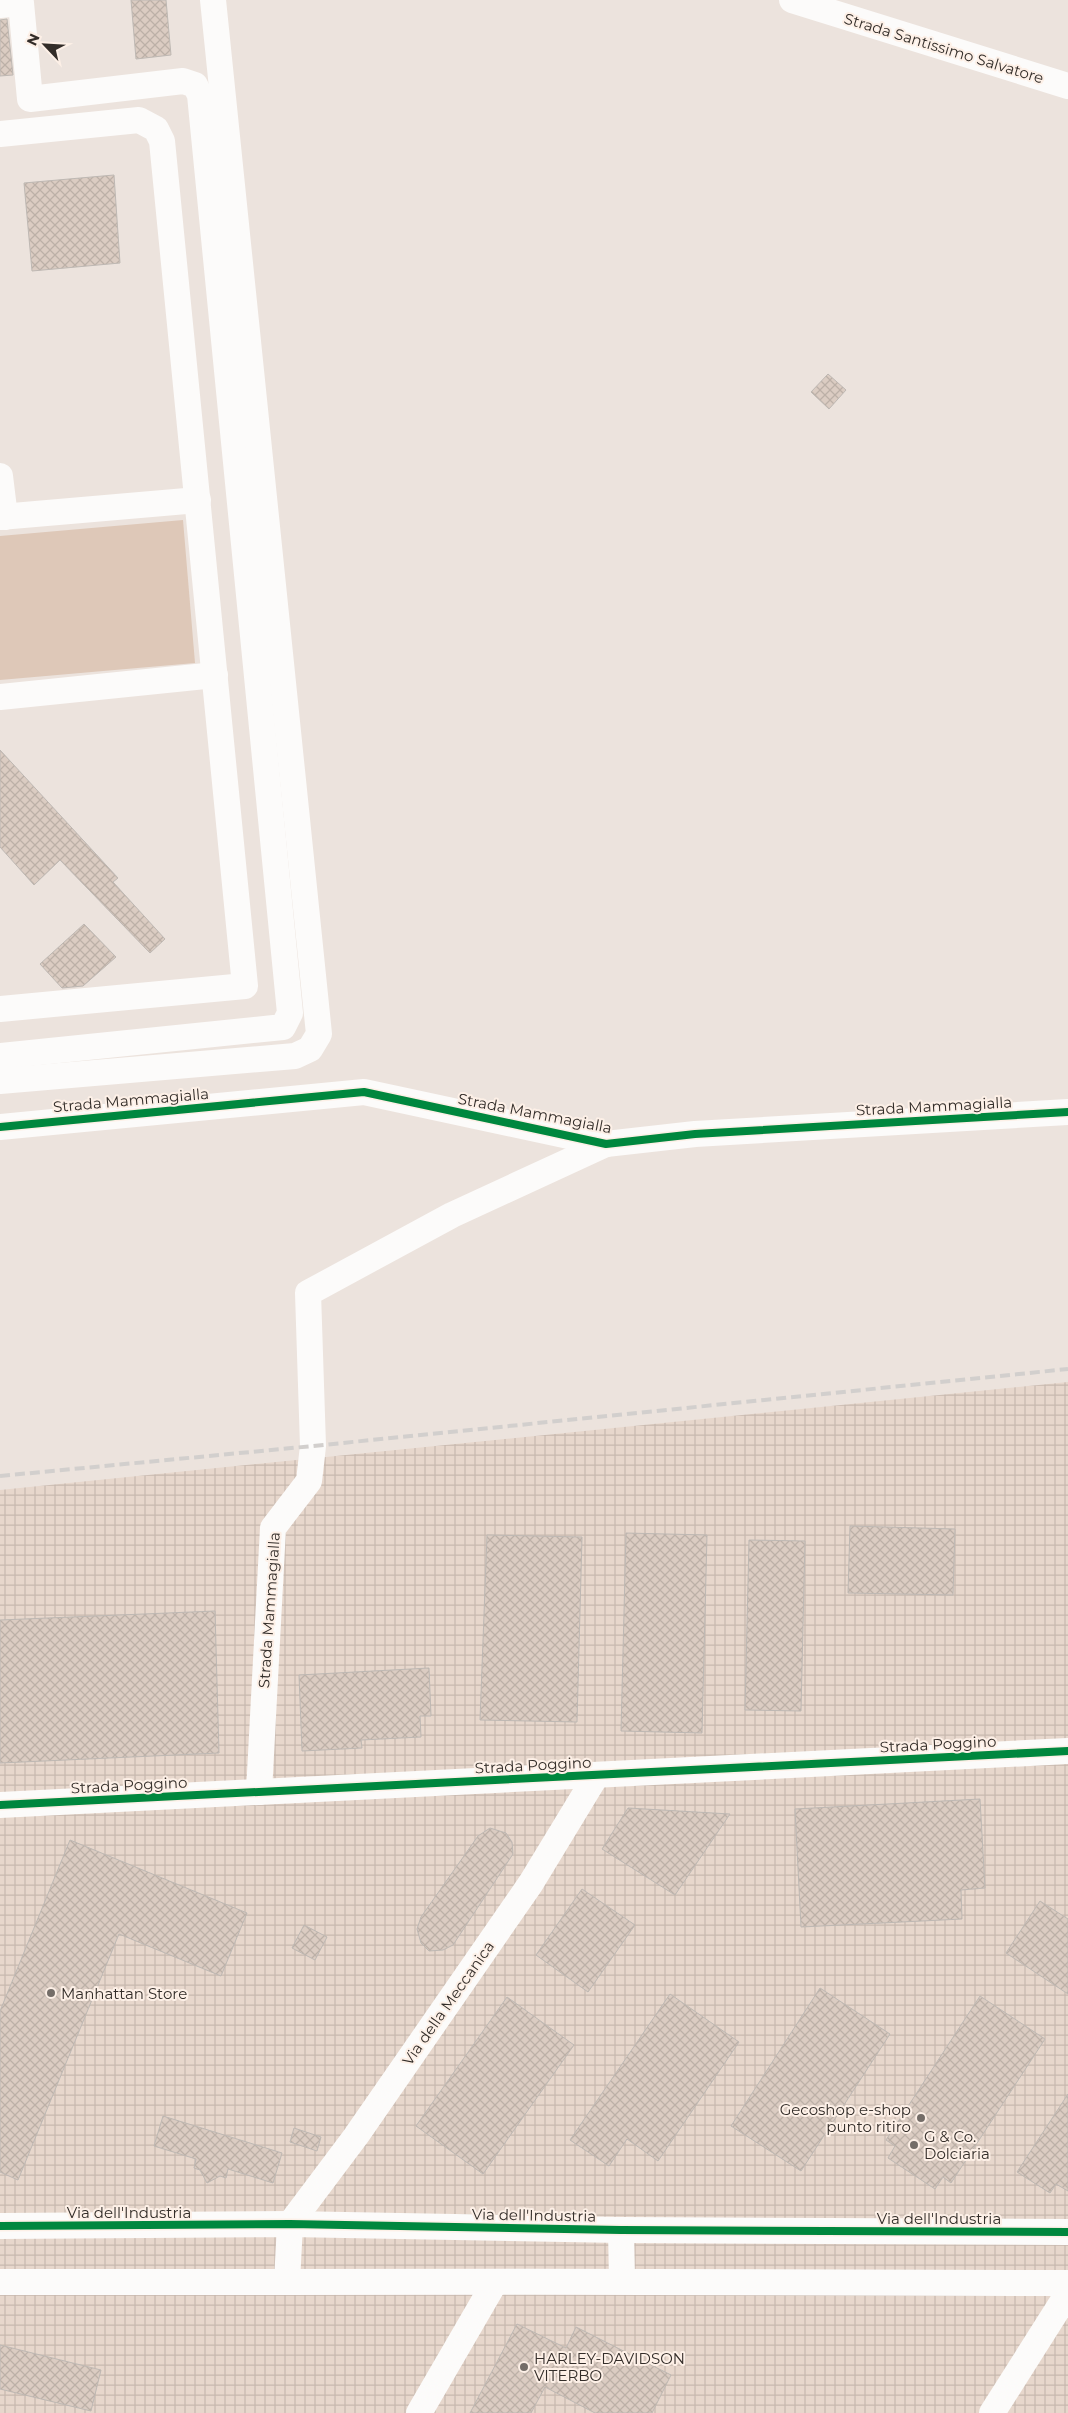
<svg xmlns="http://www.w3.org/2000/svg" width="1068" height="2413" font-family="Montserrat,sans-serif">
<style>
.industrial{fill:url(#industrial-grid)}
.grass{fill:#dec8b8}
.building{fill:url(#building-cross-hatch);stroke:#beb8b3}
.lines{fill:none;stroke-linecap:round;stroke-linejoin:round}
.minor{stroke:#fcfbfa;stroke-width:26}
.rail{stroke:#d2cfcd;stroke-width:4;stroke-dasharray:10 5;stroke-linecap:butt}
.cycleway-casing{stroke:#fdf0e7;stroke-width:11}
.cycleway{stroke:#00873e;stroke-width:8}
.poi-dot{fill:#746d68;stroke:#fdf0e7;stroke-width:2}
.labels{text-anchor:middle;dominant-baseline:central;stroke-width:4;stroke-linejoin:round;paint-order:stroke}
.street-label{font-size:15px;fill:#332d29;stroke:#fdf0e7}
.poi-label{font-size:15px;fill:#332d29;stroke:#fdf0e7;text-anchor:start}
</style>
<defs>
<pattern id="industrial-grid" width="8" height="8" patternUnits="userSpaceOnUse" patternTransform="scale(1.25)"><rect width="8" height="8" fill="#e7d7cc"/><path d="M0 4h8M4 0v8" fill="none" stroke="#c7b9af"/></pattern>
<pattern id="building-cross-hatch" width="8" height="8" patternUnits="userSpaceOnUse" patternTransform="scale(1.25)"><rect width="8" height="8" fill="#dbccc2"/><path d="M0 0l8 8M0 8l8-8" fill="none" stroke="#bcb0a7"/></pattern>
</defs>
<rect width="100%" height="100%" fill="#ece3dd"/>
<!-- industrial -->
<polygon class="industrial" points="1068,1382 1068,2413 0,2413 0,1490"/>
<!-- grass -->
<polygon class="grass" points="183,520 195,663 0,680 0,536"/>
<!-- building -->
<g class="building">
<polygon points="131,0 166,0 171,55 136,59"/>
<polygon points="7,19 13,75 0,76 0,20"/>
<polygon points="114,175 120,263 32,271 24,183"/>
<polygon points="828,374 846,390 829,409 811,392"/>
<polygon points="0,750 118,878 113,882 165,939 150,953 60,860 34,885 0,847"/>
<polygon points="84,924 116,957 83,986 62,988 40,964"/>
<polygon points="850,1526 955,1529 953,1595 848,1593"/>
<polygon points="626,1533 707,1535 702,1733 621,1731"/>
<polygon points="487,1535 582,1537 577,1722 480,1720"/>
<polygon points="749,1540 805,1541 801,1711 745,1710"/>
<polygon points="215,1611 219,1753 0,1763 0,1620"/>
<polygon points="429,1668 431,1716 420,1716 421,1737 361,1740 362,1748 302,1751 299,1675"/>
<polygon points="980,1799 985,1888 961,1890 962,1919 801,1927 795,1809"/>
<polygon points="628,1808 730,1814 675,1895 602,1849"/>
<polygon points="490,1828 506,1833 512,1842 513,1854 453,1945 443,1950 429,1951 421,1943 417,1929 421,1917 478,1836"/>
<polygon points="70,1840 247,1913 221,1976 119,1934 18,2180 0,2172 0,2011"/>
<polygon points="582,1889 635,1925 588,1992 536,1955"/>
<polygon points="1040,1901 1068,1919 1068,1994 1006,1953"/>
<polygon points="304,1925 327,1937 315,1960 292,1948"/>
<polygon points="820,1988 890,2034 801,2171 731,2126"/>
<polygon points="670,1994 739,2042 658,2161 627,2139 609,2166 570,2140"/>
<polygon points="980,1996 1045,2039 951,2183 943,2177 935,2189 888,2158 895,2146 886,2140"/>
<polygon points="507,1997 574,2045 483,2174 416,2126"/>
<polygon points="1068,2094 1068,2191 1056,2184 1050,2193 1017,2172"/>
<polygon points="163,2116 282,2153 273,2183 228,2169 226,2178 220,2176 207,2183 200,2170 194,2168 196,2159 154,2146"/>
<polygon points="294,2128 321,2137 317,2151 290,2142"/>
<polygon points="517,2324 566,2348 576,2327 671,2375 652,2413 595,2413 545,2387 531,2413 470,2413"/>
<polygon points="0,2345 101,2370 91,2411 0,2389"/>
</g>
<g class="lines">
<!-- minor -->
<g class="minor">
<polyline points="792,0 1068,86"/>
<polyline points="0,5 21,3 30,99 183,81 195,85 200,95 290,1013 283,1027 0,1056"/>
<polyline points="0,134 139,120 156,129 162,141 245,986 0,1009"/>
<polyline points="0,476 5,517"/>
<polyline points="0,517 198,500"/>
<polyline points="0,697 215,675"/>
<polyline points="0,1081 295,1056 310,1049 319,1034 213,0"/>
<polyline points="0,1127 364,1092 606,1144 695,1134 1068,1112"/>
<polyline points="259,1792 273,1528 309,1481 313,1446 308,1293 452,1215 606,1144"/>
<polyline points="0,1805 1068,1751"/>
<polyline points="0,2226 290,2224 621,2230 1068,2232"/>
<polyline points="621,2230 622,2280"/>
<path d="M0,2282C356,2282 712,2281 1068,2283"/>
<polyline points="287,2282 290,2224 356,2136 531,1883 596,1776"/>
<polyline points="419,2413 495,2282"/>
<polyline points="992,2413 1068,2293"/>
</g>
<!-- rail -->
<polyline class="rail" points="0,1476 313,1446 1068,1369"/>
<defs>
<g id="cycleway">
<polyline points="0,1127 364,1092 606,1144 695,1134 1068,1112"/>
<polyline points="0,1805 1068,1751"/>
<polyline points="0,2226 290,2224 621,2230 1068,2232"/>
</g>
</defs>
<!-- cycleway casing -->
<use href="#cycleway" class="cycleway-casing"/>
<!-- cycleway -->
<use href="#cycleway" class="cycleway"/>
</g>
<!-- markers -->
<g class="poi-dot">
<circle cx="51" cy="1993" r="5"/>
<circle cx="921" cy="2118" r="5"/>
<circle cx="914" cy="2145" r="5"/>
<circle cx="524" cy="2367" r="5"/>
</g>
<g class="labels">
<!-- street labels -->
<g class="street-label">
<text transform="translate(944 48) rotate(17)">Strada Santissimo Salvatore</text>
<text transform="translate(131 1100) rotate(-5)">Strada Mammagialla</text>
<text transform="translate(934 1106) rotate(-3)">Strada Mammagialla</text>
<text transform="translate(535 1113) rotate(11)">Strada Mammagialla</text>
<text transform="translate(269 1610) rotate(-86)">Strada Mammagialla</text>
<text transform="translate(938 1744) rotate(-3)">Strada Poggino</text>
<text transform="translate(533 1765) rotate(-3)">Strada Poggino</text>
<text transform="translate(129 1785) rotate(-3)">Strada Poggino</text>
<text transform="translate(448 2003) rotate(-55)">Via della Meccanica</text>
<text x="129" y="2212">Via dell'Industria</text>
<text transform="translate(534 2215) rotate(1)">Via dell'Industria</text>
<text x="939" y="2218">Via dell'Industria</text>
</g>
<!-- poi labels -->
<g class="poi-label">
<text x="61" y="1993">Manhattan Store</text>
<text x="911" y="2109" text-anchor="end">Gecoshop e-shop<tspan x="911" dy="17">punto ritiro</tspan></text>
<text x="924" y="2136">G &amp; Co.<tspan x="924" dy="17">Dolciaria</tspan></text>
<text x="534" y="2358">HARLEY-DAVIDSON<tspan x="534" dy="17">VITERBO</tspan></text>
</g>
</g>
<!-- north arrow -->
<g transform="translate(45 45) rotate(295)" stroke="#fdf0e7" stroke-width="4" paint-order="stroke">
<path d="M0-4L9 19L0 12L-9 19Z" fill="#332d29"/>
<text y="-8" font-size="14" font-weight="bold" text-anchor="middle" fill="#332d29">N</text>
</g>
</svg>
